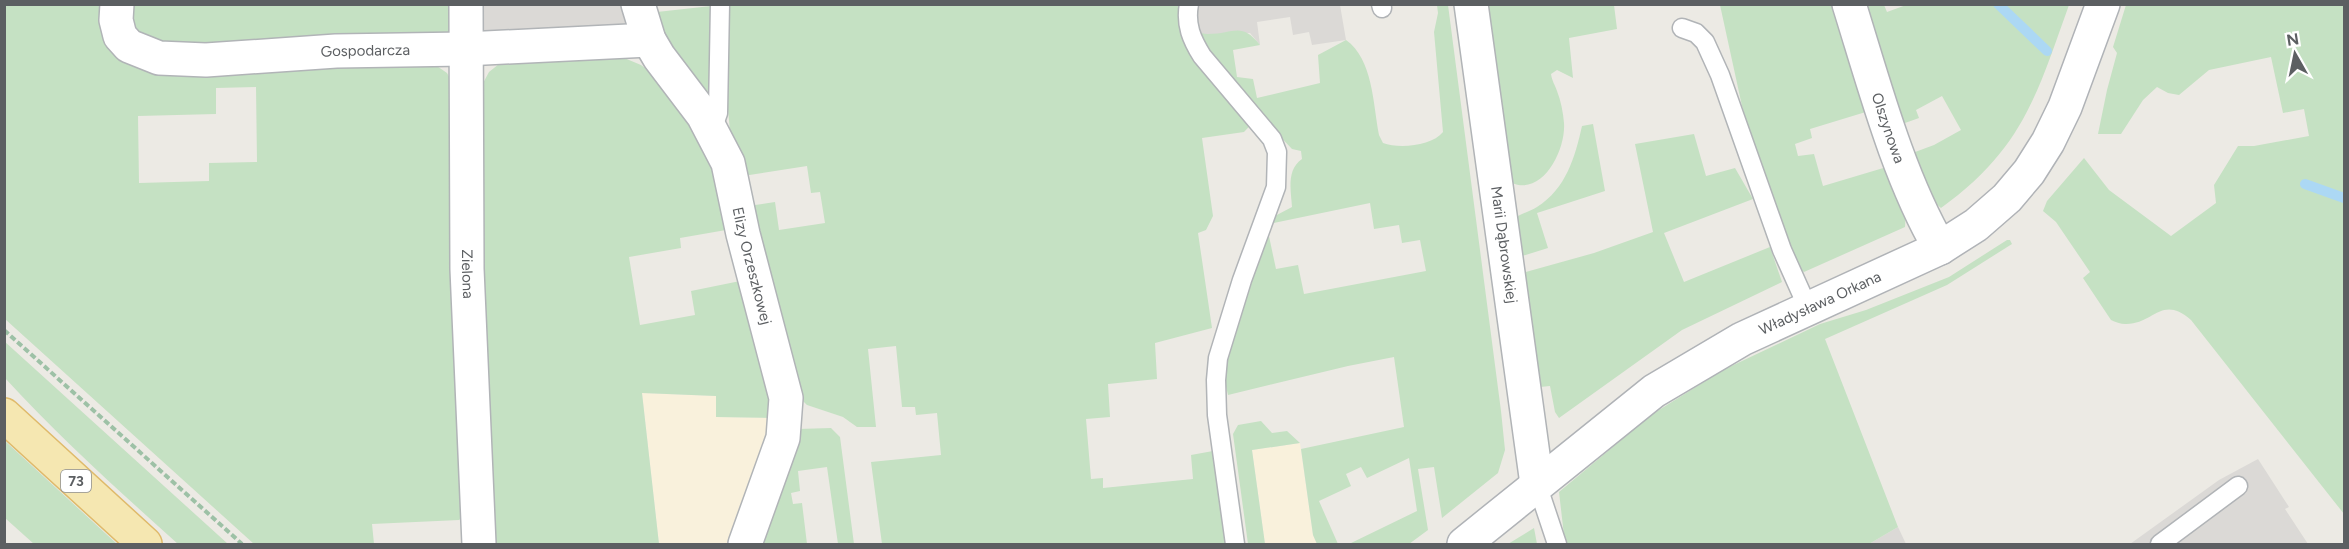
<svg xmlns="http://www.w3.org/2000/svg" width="2349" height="549" font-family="Figtree,sans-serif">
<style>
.commercial{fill:#f9f1dc}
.industrial{fill:#dbd9d6}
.green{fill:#c5e1c3;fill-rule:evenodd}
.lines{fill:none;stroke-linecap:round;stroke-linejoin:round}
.stream{stroke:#acd8f4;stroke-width:10}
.lane-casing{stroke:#b1b4b7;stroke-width:21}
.street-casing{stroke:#b1b4b7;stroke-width:36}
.secondary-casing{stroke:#b0b3b7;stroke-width:36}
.primary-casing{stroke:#dfba6a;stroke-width:36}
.path{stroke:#9dc1a6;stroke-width:4;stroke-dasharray:6 3;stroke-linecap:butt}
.lane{stroke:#fff;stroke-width:18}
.street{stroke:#fff;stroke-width:33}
.secondary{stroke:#fff;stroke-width:33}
.primary{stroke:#f5e7b1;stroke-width:33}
.labels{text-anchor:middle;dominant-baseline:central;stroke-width:6;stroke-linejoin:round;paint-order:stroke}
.shield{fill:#fff;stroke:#8d8f91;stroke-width:1.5}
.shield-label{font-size:14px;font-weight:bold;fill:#5c5f62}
.street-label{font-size:15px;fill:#5c5f62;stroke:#fff}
</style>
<rect width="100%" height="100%" fill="#eceae4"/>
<!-- commercial -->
<g class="commercial">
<polygon points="642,393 717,396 717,417 777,418 735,544 659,544"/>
<polygon points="1300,443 1313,535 1317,544 1265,544 1252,450"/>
</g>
<!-- industrial -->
<g class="industrial">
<polygon points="477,5 625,5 625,27 477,34"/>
<polygon points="1181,5 1340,5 1346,40 1312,45 1309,32 1293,35 1290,17 1257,22 1260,45 1250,33 1205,35 1181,24"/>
<polygon points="2258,459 2289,507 2285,509 2308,544 2130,544 2219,480"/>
<polygon points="1898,527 1906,544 1869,544"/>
</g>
<!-- green -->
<g class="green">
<path d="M712,4L1181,5V24C1189,28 1200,34 1208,34C1234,34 1241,21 1260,45L1233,50L1237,77L1253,79L1257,98L1320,83L1318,55L1346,40C1373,59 1373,104 1379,135L1383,143C1399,149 1432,146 1443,132L1434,32L1438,13L1437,5H1448L1501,411L1505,450L1498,473L1442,518L1434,467L1418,469L1428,530L1409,544H1349L1417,511L1409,458L1367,478L1361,467L1346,474L1351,486L1319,501L1338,544H1317L1313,535L1301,449L1404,427L1394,357L1348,366L1228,395L1224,378L1228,347L1267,227L1276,269L1298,265L1304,294L1426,271L1420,240L1402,243L1399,225L1374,229L1370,203L1269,224L1273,217L1292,207C1291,191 1286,170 1302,159L1301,151L1292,149L1260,115L1244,132L1202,138L1213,216L1206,230L1198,233L1212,328L1155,343L1157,379L1108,384L1110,417L1086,419L1091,479L1103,478V488L1193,479L1191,455L1213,451L1226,544H882L871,462L941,455L937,413L916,415L915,407H902L896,346L868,349L876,427H857L843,417L807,405L795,393L731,142L726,88H711L706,92L697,90L646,5H656L657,12L711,6ZM807,166L811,193L820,192L825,223L779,230L775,202L748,206L743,176Z"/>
<path d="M1909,4L2069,5C2037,94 2023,149 1941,208L1927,196L1907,155L1934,145L1961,130L1942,96L1916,110L1919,118L1905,123L1893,120L1865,5H1884L1887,12Z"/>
<path d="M4,5H106L116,46L431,62L447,73L455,88L482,85L489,72L499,64L617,55L641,65L662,81L717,159L726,230L680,238L681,248L629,257L640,325L695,315L691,291L745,280L777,418L716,417V396L642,393L659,544H488L469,511L459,520L372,524L374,544H254L5,319ZM256,87L257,162L209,163V181L139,183L138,116L216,114V88Z"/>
<polygon points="125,5 458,5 453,34 221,50 153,42 131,29"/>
<path d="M1487,5H1614L1617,29L1569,38L1573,78L1557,70L1551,74C1552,81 1555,85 1557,91C1561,101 1563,112 1564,123C1566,150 1543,196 1512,183Z"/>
<polygon points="1720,5 1841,5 1869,111 1810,129 1812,138 1795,144 1798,156 1814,154 1823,186 1890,166 1906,209 1905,227 1804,272 1798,268 1786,246 1742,106"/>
<path d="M2126,5H2344V514L2191,320C2161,294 2154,325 2125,324C2121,324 2115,322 2111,320L2083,278L2090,272L2056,222L2043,211L2047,201L2084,158L2109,190L2171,236L2216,203L2214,185L2238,146H2254L2309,136L2304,109L2283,113L2271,57L2209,70L2179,95L2168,93L2157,87L2143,100L2121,134H2098L2107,90L2117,53L2113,47Z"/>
<path d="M1593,124L1605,191L1537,213L1548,248L1519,257L1516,217C1523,213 1531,211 1537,207C1566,189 1575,157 1582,126Z"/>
<polygon points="1694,134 1706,176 1735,168 1753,199 1664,233 1684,282 1770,247 1782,282 1682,330 1559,418 1555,412 1550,386 1540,387 1522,273 1594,253 1653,232 1635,144"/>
<polygon points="2007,240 2010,240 2012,244 1947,285 1825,339 1898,527 1869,544 1565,544 1559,492 1651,415 1723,370 1820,324 1866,310 1949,277"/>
<path d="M4,341L228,544H178C118,490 59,437 5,378Z"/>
<polygon points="1261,421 1272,433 1287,431 1300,443 1252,450 1265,544 1248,544 1233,434 1238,425"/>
<polygon points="831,428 840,437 854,544 838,544 827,467 798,471 800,491 791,493 793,504 802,503 807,544 758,544 798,429"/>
<polygon points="5,441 117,544 34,544 5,518"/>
<polygon points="1534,528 1537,544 1508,544"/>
</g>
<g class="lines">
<!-- stream -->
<g class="stream">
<polyline points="1998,4 2047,51"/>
<polyline points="2305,184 2344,198"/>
</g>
<defs>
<g id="lane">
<path d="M1189,4C1185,25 1192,40 1202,56L1272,139L1277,152L1276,187L1242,280L1218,358L1216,380L1217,415L1235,544"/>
<polyline points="1381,4 1382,8"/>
<polyline points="1682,28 1696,33 1705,42 1720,75 1782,250 1808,308"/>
<polyline points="712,130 718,113 720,4"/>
<polyline points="1537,484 1557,544"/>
<polyline points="2160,544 2238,486"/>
</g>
<g id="street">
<path id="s1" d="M117,4L116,20L120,36L129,46L159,58L206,60L336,51L465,49L649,40"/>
<path id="s2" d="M466,4L467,269L479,544"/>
<path id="s3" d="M638,4L649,40L659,57L703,115L728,163L743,234L786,398L783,438L745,544"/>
<path id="s4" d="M1471,4L1537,484"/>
<path id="s5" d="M1849,4C1874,84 1898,176 1940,248"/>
</g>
<g id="secondary">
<path id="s6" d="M1464,544L1654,391L1742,339L1940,248L1976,225L2007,198L2029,172L2048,142L2065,107L2103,4"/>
</g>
<polyline id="primary" points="4,415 145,544"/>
</defs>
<!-- lane casing -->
<use href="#lane" class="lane-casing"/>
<!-- street casing -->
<use href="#street" class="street-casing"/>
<!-- secondary casing -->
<use href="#secondary" class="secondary-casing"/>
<!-- primary casing -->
<use href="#primary" class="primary-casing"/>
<!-- path -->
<polyline class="path" points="4,330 242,544"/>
<!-- lane -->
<use href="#lane" class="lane"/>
<!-- street -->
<use href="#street" class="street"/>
<!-- secondary -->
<use href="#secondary" class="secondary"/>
<!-- primary -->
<use href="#primary" class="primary"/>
</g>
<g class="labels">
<!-- shield labels -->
<rect class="shield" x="61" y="470" width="30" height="22" rx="4.5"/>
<g class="shield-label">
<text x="76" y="481">73</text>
</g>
<!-- street labels -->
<g class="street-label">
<text stroke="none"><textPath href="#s1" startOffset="285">Gospodarcza</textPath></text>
<text stroke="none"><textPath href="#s5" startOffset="130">Olszynowa</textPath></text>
<text stroke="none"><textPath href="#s4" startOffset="243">Marii Dąbrowskiej</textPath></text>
<text stroke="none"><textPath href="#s3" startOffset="290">Elizy Orzeszkowej</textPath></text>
<text stroke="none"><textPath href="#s2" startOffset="270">Zielona</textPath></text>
<text stroke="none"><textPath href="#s6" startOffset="432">Władysława Orkana</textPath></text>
</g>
</g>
<!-- border -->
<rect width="2349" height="549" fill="none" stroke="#5c5f62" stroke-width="12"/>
<!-- north arrow -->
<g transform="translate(2295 54) rotate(351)" stroke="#ffffff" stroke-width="4.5" paint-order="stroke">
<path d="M0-4.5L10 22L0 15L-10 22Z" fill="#5c5f62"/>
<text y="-9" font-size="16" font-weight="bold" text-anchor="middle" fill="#5c5f62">N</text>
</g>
</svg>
